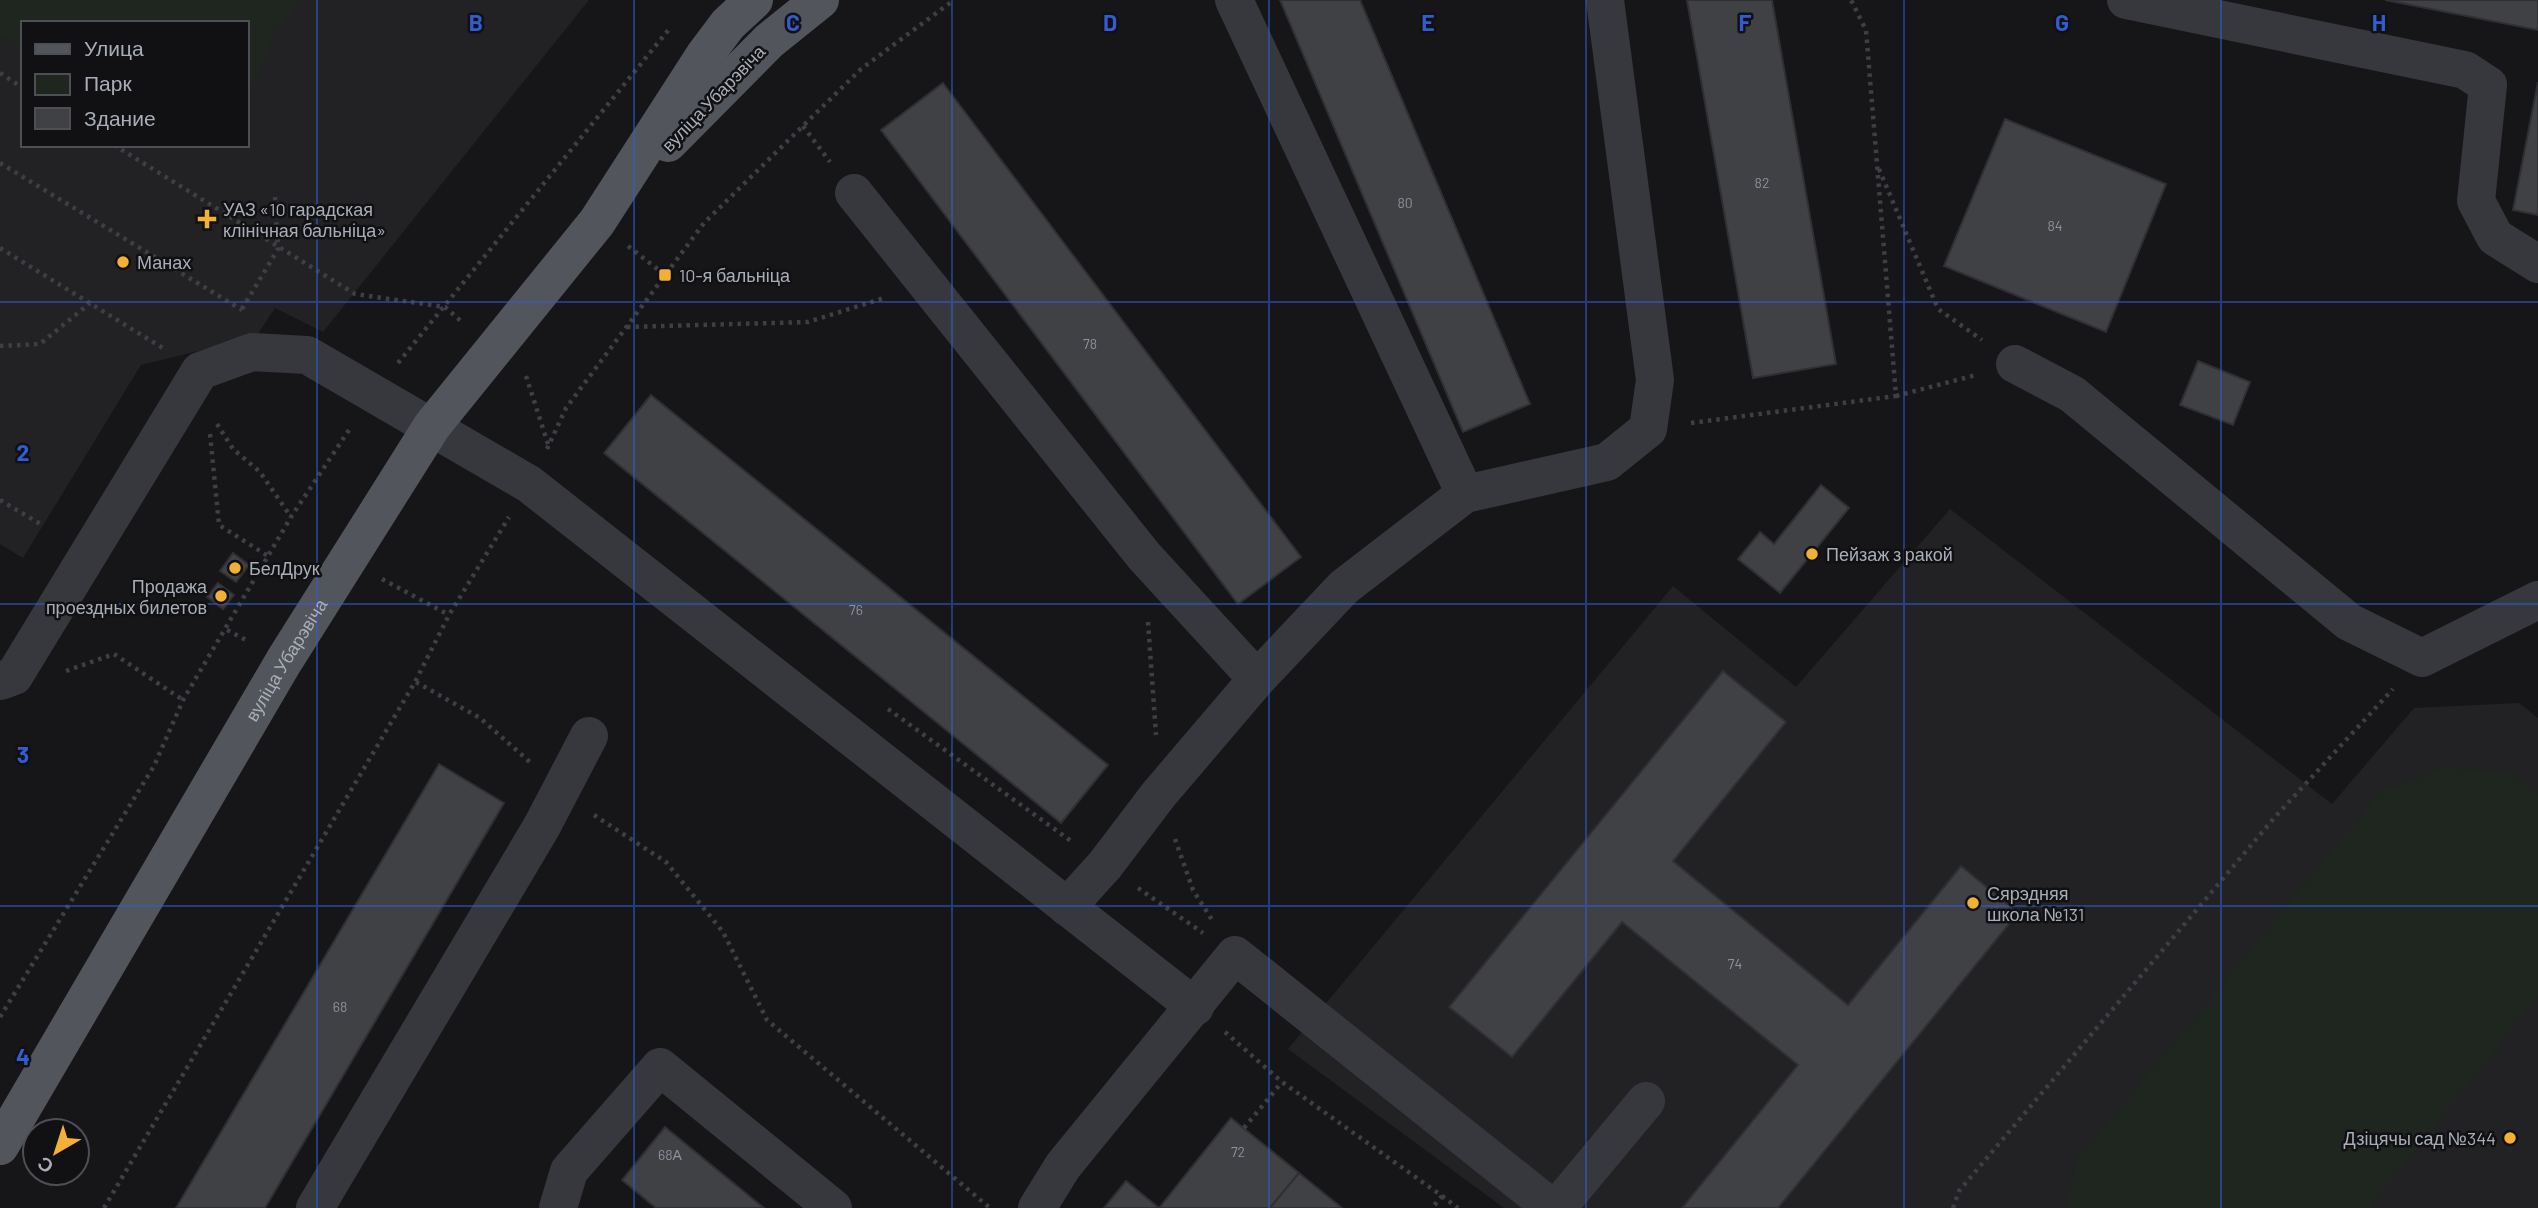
<svg xmlns="http://www.w3.org/2000/svg" width="2538" height="1208" font-family="Barlow,sans-serif">
<style>
.built{fill:#222225;fill-rule:evenodd}
.green{fill:#1e261f}
.building{fill:#404145;stroke:#303034;stroke-width:2}
.lines{fill:none;stroke-linecap:round;stroke-linejoin:round}
.path{stroke:#3d3f44;stroke-width:4.5;stroke-dasharray:3.5 5;stroke-linecap:butt}
.minor{stroke:#37383d;stroke-width:38}
.major{stroke:#53555c;stroke-width:38}
.grid{fill:none;stroke:#325cd3;stroke-width:2;stroke-opacity:0.55}
.poi-dot{fill:#f2b134;stroke:#111113;stroke-width:2.5}
.labels{text-anchor:middle;dominant-baseline:central;stroke-width:5;stroke-linejoin:round;paint-order:stroke}
.number-label{font-size:14px;fill:#8e929b}
.street-label{font-size:18px;fill:#a8adb8;stroke:#111113}
.poi-label{font-size:18px;fill:#a8adb8;stroke:#111113;text-anchor:start}
.grid-label{font-size:23px;text-anchor:middle;font-weight:bold;fill:#325cd3;stroke:#111113;stroke-width:5;stroke-linejoin:round;paint-order:stroke}
</style>
<rect width="100%" height="100%" fill="#161618"/>
<!-- built -->
<g class="built">
<path d="M0,0H589L323,332L275,308L256,337L141,365L23,558L0,544ZM23,23H247V145H23Z"/>
<polygon points="1950,509 2332,804 2414,708 2519,703 2538,718 2538,1208 1504,1208 1288,1049 1673,586 1796,687"/>
</g>
<!-- green -->
<g class="green">
<polygon points="0,0 300,0 276,33 247,96 247,23 23,23 23,48 0,36"/>
<polygon points="2443,768 2510,772 2538,795 2538,997 2370,1208 2067,1208 2075,1162 2381,791"/>
</g>
<!-- building -->
<g class="building">
<polygon points="1280,0 1360,0 1530,404 1463,432"/>
<polygon points="1687,0 1772,0 1836,364 1753,378"/>
<polygon points="2385,0 2538,0 2538,30"/>
<polygon points="2538,82 2538,215 2513,210"/>
<polygon points="943,83 1301,557 1238,604 881,130"/>
<polygon points="2005,119 2166,184 2106,332 1944,266"/>
<polygon points="2198,361 2250,382 2233,425 2180,405"/>
<polygon points="651,395 1108,765 1061,823 604,453"/>
<polygon points="1821,485 1849,508 1780,593 1738,559 1760,532 1774,544"/>
<polygon points="233,553 249,565 236,582 220,571"/>
<polygon points="218,583 234,595 223,609 207,597"/>
<polygon points="1723,671 1786,722 1673,861 1848,1005 1961,866 2018,913 1778,1208 1682,1208 1798,1065 1622,922 1512,1057 1449,1007"/>
<polygon points="439,764 504,803 265,1208 176,1208"/>
<polygon points="1231,1118 1299,1173 1270,1208 1104,1208 1126,1181 1159,1208"/>
<polygon points="665,1127 764,1208 656,1208 622,1180"/>
<polygon points="1299,1173 1342,1208 1270,1208"/>
</g>
<g class="lines">
<!-- path -->
<g class="path">
<polyline points="0,73 23,88"/>
<polyline points="803,126 830,162"/>
<polyline points="114,145 355,294 445,307 463,323"/>
<polyline points="0,163 242,310"/>
<polyline points="1879,169 1938,309 1982,340"/>
<polyline points="628,246 665,275"/>
<polyline points="0,248 166,350"/>
<polyline points="242,309 278,249 275,197"/>
<polyline points="627,327 808,322 884,298"/>
<polyline points="0,346 40,344 90,303"/>
<polyline points="398,363 670,28"/>
<polyline points="526,376 549,447"/>
<polyline points="1896,396 1976,375"/>
<polyline points="1691,423 1896,396 1866,30 1851,0"/>
<polyline points="217,424 233,449 260,472 291,517"/>
<polyline points="210,434 219,525 268,556"/>
<polyline points="547,449 566,408 704,223 861,69 954,0"/>
<polyline points="0,500 42,525"/>
<polyline points="382,579 449,615"/>
<polyline points="1148,622 1156,735"/>
<polyline points="227,630 248,641"/>
<polyline points="66,671 114,654 183,700"/>
<polyline points="416,682 480,718 531,763"/>
<polyline points="888,709 1071,841"/>
<polyline points="594,815 666,862 723,932 767,1020 990,1208"/>
<polyline points="1175,839 1193,890 1214,923"/>
<polyline points="1138,888 1203,933"/>
<polyline points="0,1017 154,766 183,700 291,517 351,427"/>
<polyline points="1225,1032 1282,1082 1442,1196 1432,1208"/>
<polyline points="1244,1128 1282,1082"/>
<polyline points="1442,1196 1458,1208"/>
<polyline points="104,1208 415,682 449,615 509,517"/>
<polyline points="1953,1208 1959,1191 2275,817 2393,689"/>
</g>
<!-- minor -->
<g class="minor">
<polyline points="1234,0 1465,494"/>
<polyline points="2126,0 2465,70 2488,85 2476,201 2495,237 2538,264"/>
<polyline points="854,193 1144,556 1257,679"/>
<polyline points="2015,364 2072,394 2349,622 2422,658 2538,600"/>
<polyline points="0,681 14,676 200,371 252,352 307,355 529,484 1195,1007"/>
<polyline points="1067,907 1105,865 1159,794 1257,679 1344,587 1465,494 1607,462 1648,429 1655,380 1605,0"/>
<polyline points="315,1208 542,826 589,736"/>
<polyline points="558,1208 569,1171 660,1067 833,1208"/>
<polyline points="1037,1208 1063,1166 1235,955 1552,1208"/>
<polyline points="1557,1208 1646,1101"/>
</g>
<!-- major -->
<g class="major">
<polyline points="668,143 769,41 820,0"/>
<path id="s1" d="M0,1146L284,661L432,426L597,222L704,56L728,24L754,0"/>
</g>
</g>
<!-- grid -->
<path class="grid" d="M317,0V1208M634,0V1208M952,0V1208M1269,0V1208M1586,0V1208M1904,0V1208M2221,0V1208M0,302H2538M0,604H2538M0,906H2538"/>
<!-- markers -->
<g class="poi-dot">
<path d="M203.5 208.5h7v7h7v7h-7v7h-7v-7h-7v-7h7z"/>
<circle cx="123" cy="262" r="7"/>
<rect x="658" y="268" width="14" height="14" rx="3.5"/>
<circle cx="1812" cy="554" r="7"/>
<circle cx="235" cy="568" r="7"/>
<circle cx="221" cy="596" r="7"/>
<circle cx="1973" cy="903" r="7"/>
<circle cx="2510" cy="1138" r="7"/>
</g>
<g class="labels">
<!-- number labels -->
<g class="number-label">
<text x="1762" y="182">82</text>
<text x="1405" y="202">80</text>
<text x="2055" y="225">84</text>
<text x="1090" y="343">78</text>
<text x="856" y="609">76</text>
<text x="1735" y="963">74</text>
<text x="340" y="1006">68</text>
<text x="1238" y="1151">72</text>
<text x="670" y="1154">68А</text>
</g>
<!-- street labels -->
<g class="street-label">
<text transform="translate(713 98) rotate(-46)">вуліца Убарэвіча</text>
<text stroke="none"><textPath href="#s1" startOffset="564">вуліца Убарэвіча</textPath></text>
</g>
<!-- poi labels -->
<g class="poi-label">
<text x="223" y="209">УАЗ «10 гарадская<tspan x="223" dy="21">клінічная бальніца»</tspan></text>
<text x="137" y="262">Манах</text>
<text x="679" y="275">10-я бальніца</text>
<text x="1826" y="554">Пейзаж з ракой</text>
<text x="249" y="568">БелДрук</text>
<text x="207" y="586" text-anchor="end">Продажа<tspan x="207" dy="21">проездных билетов</tspan></text>
<text x="1987" y="893">Сярэдняя<tspan x="1987" dy="21">школа №131</tspan></text>
<text x="2496" y="1138" text-anchor="end">Дзіцячы сад №344</text>
</g>
</g>
<g class="grid-label">
<text x="476" y="31">B</text>
<text x="793" y="31">C</text>
<text x="1110" y="31">D</text>
<text x="1428" y="31">E</text>
<text x="1745" y="31">F</text>
<text x="2062" y="31">G</text>
<text x="2379" y="31">H</text>
<text x="23" y="461">2</text>
<text x="23" y="763">3</text>
<text x="23" y="1065">4</text>
</g>
<!-- legend -->
<rect x="21" y="21" width="228" height="126" fill="#111113" stroke="#4d4f55" stroke-width="2"/>
<rect x="35" y="44" width="35" height="10" fill="#53555c" stroke="#4d4f55" stroke-width="2"/>
<text x="84" y="56" font-size="21" fill="#a8adb8">Улица</text>
<rect x="35" y="74" width="35" height="21" fill="#1e261f" stroke="#4d4f55" stroke-width="2"/>
<text x="84" y="91" font-size="21" fill="#a8adb8">Парк</text>
<rect x="35" y="108" width="35" height="21" fill="#404145" stroke="#4d4f55" stroke-width="2"/>
<text x="84" y="126" font-size="21" fill="#a8adb8">Здание</text>
<!-- north arrow -->
<g transform="translate(56 1152) rotate(219)"><circle r="33" fill="#111113" stroke="#4d4f55" stroke-width="2"/>
<path d="M0-5L12 26L0 18L-12 26Z" fill="#f2b134"/>
<text y="-10" font-size="19" font-weight="bold" text-anchor="middle" fill="#a8adb8">С</text>
</g>
</svg>
